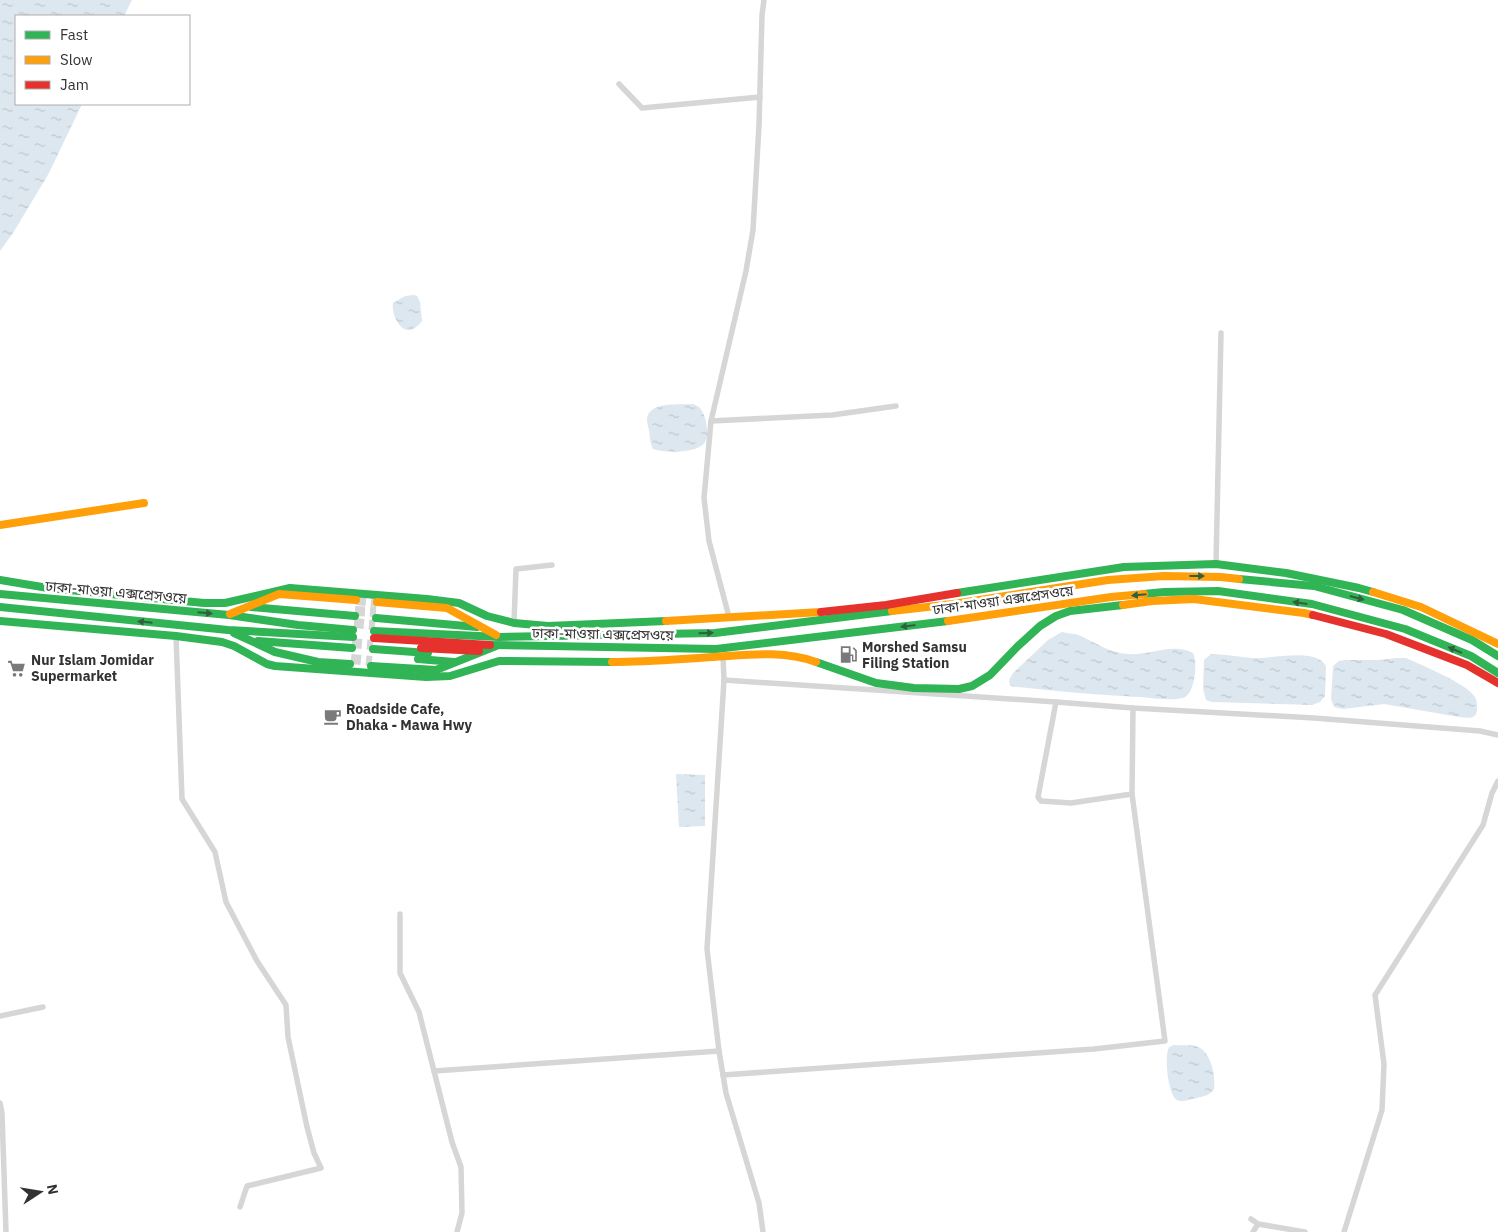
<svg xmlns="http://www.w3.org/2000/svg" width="1498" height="1232" font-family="'IBM Plex Sans','Noto Sans Bengali',sans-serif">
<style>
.water{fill:url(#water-ripples)}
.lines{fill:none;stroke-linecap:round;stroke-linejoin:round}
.highway-tunnel{stroke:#d6d6d6;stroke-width:10;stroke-dasharray:10 5;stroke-linecap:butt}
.street{stroke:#d6d6d6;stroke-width:5.5}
.fast{stroke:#30b455;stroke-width:8}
.slow{stroke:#ff9f0a;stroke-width:8}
.jam{stroke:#e5322d;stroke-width:8}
.oneway{fill:#31603e}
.labels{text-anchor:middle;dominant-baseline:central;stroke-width:5;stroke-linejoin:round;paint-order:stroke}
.street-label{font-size:14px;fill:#323232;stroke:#fff}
.poi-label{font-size:14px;font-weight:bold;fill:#323232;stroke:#fff;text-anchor:start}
</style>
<defs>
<pattern id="water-ripples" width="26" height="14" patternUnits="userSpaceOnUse" patternTransform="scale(1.25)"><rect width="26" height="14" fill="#dde7ef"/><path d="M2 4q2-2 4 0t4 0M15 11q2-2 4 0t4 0" fill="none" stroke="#bec7cd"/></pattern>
</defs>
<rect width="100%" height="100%" fill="#fff"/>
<!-- water -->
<g class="water">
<polygon points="0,0 132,0 124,16 16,16 16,104 82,104 49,173 13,233 0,251"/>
<path d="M413,295L417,296L420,302L422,321C420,323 419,325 416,327C402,338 391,315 393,303L405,296Z"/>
<path d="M693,404C696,405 698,406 700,408C706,415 710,435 705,442C698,454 664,453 653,449C650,443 650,437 649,430C648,427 647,422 647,418C650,401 681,405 693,404Z"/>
<path d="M1062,632C1067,633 1073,634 1078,635C1095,642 1109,653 1128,654C1150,656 1173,642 1193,653C1198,662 1195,695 1183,698C1170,701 1154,698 1141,697C1097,695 1054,691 1010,686L1009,680L1013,673L1048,640Z"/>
<path d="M1211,654C1228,654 1246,659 1263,658C1277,657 1320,649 1326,667L1325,696L1320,702L1312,705L1212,702L1206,700L1203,689L1204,660Z"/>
<path d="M1397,658H1406C1421,665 1466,683 1475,697C1477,701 1477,705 1477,709C1477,720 1467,718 1459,717L1384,704L1343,709L1334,707L1331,699L1333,667L1334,665L1339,661L1345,660H1378Z"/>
<polygon points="676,774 705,775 705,826 679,827"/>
<path d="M1174,1045C1181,1046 1191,1044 1198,1047C1211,1052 1216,1077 1214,1089C1209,1096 1204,1096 1197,1098C1191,1099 1182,1103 1177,1100C1168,1095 1164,1056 1169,1047Z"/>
</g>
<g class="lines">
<!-- highway-tunnel -->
<g class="highway-tunnel">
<polyline points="356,600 377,602"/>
<polyline points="355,611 376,612"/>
<polyline points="354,623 375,625"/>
<polyline points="352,643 373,645"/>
<polyline points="351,659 372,661"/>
</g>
<!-- street -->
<g class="street">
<polyline points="619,84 642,108 760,97"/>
<polyline points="711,421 832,415 896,406"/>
<polyline points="1216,564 1221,333"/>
<polyline points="729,617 709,541 704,498 711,421 746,271 753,230 759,125 762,15 764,0"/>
<polyline points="514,623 516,569 552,565"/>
<polyline points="176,636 182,799 215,852 226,902 257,961 286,1005 288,1037 307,1127 314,1153 321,1168 247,1186 240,1207"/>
<polyline points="723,657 724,680 1056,702 1133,708 1314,718 1480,731 1498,735"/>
<polyline points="724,680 707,949 719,1051 726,1093 759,1203 763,1232"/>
<polyline points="1056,702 1038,797 1041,801 1071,803 1132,794 1133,708"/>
<polyline points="400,914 400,973 419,1012 452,1142 461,1167 462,1213 457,1232"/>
<polyline points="0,1016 43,1007"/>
<polyline points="434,1071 719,1051"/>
<polyline points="723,1075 1094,1049 1165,1041 1132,794"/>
<polyline points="0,1103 2,1113 6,1232"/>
<polyline points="1251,1219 1258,1224 1305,1232"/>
<polyline points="1253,1232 1258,1224"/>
<polyline points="1344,1232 1382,1110 1384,1064 1375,995 1483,825 1492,793 1498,781"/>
</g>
<!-- fast -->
<g class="fast">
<polyline points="1239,579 1314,586 1403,610 1472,640 1498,656"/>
<polyline points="0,580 48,588 204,603 225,603 290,588 427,599 459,603 487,616 514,623 548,626 666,621"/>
<polyline points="957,593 1124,567 1216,564 1286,573 1359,588 1373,592"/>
<polyline points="0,594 229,615 298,625 353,630"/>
<polyline points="1144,594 1164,592 1218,591 1312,604 1405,629 1471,656 1498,673"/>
<polyline points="0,607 228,630 353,637"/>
<polyline points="251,607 355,616"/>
<polyline points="376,618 477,627"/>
<polyline points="0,621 176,636 222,642 234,646 267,664 275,666 426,677 450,676 499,661 612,662"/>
<polyline points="374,631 499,637 715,633 892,611"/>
<polyline points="234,633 275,652 318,662 350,664"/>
<polyline points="258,641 352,648"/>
<polyline points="490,645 716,649 948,621"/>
<polyline points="373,649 428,653"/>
<polyline points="418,659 454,662"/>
<polyline points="816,662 876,683 914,688 959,689 972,686 990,675 1018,646 1040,626 1056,616 1070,611 1123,605"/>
<polyline points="371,666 436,670 496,646"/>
</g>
<!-- slow -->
<g class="slow">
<polyline points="0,525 144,503"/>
<polyline points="1373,592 1421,607 1498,644"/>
<polyline points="377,602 447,608 496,635"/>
<polyline points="1123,605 1152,601 1194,599 1304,613 1313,615"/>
<polyline points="892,611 953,604 1108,580 1164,576 1221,577 1239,579"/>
<polyline points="230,614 279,594 356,600"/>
<polyline points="666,621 821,612"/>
<polyline points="948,621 1111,597 1144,594"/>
<path d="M612,662C646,662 679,659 713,657C747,655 782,650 816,662"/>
</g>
<!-- jam -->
<g class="jam">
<polyline points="821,612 886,605 957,593"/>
<polyline points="1313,615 1386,634 1467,665 1498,683"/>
<polyline points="374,638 490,645"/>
<polyline points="421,648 479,651"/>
</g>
</g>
<!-- one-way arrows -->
<defs><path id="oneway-solid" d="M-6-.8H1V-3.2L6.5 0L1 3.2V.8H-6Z" transform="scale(1.25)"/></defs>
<g class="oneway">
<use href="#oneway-solid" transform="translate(1197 576)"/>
<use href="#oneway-solid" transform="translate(1139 595) rotate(175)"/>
<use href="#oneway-solid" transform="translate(1357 598) rotate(15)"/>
<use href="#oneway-solid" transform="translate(1300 603) rotate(-172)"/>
<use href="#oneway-solid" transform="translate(205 613) rotate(5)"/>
<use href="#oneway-solid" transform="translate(145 622) rotate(-174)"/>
<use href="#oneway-solid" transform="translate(908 626) rotate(173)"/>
<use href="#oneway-solid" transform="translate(706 633) rotate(-1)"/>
<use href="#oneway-solid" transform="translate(1455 650) rotate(-157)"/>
</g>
<!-- icons -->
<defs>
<symbol id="fuel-bare" viewBox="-9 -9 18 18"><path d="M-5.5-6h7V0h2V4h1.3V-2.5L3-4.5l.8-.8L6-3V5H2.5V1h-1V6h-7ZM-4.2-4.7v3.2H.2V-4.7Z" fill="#7a7a7a" stroke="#fff" stroke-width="2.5" paint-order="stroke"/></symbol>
<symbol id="supermarket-bare" viewBox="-9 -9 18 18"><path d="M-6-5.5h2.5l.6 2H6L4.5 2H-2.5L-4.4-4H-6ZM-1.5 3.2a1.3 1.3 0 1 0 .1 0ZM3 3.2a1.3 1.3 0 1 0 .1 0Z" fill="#7a7a7a" stroke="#fff" stroke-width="2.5" paint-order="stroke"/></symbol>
<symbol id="cafe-bare" viewBox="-9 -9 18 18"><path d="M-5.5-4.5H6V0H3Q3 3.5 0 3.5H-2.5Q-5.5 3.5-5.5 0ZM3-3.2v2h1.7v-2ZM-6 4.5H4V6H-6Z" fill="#7a7a7a" stroke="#fff" stroke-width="2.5" paint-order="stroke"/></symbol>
</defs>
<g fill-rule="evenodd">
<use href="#fuel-bare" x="836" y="642" width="25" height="25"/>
<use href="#supermarket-bare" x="4" y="656" width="25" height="25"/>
<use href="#cafe-bare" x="320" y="704" width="25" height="25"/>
</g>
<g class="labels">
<!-- street labels -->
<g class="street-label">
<text transform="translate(116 592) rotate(5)">ঢাকা-মাওয়া এক্সপ্রেসওয়ে</text>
<text transform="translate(1003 600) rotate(-8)">ঢাকা-মাওয়া এক্সপ্রেসওয়ে</text>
<text transform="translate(603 634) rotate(1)">ঢাকা-মাওয়া এক্সপ্রেসওয়ে</text>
</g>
<!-- poi labels -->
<g class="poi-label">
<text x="862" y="647">Morshed Samsu<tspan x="862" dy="16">Filing Station</tspan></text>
<text x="31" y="660">Nur Islam Jomidar<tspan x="31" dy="16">Supermarket</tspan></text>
<text x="346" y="709">Roadside Cafe,<tspan x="346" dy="16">Dhaka - Mawa Hwy</tspan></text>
</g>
</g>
<!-- legend -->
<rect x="15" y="15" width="175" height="90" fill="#ffffff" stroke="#adadad"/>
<rect x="25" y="31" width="25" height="8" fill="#30b455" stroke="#adadad"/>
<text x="60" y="40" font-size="15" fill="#323232">Fast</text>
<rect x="25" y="56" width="25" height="8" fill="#ff9f0a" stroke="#adadad"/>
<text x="60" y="65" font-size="15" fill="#323232">Slow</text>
<rect x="25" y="81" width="25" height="8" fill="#e5322d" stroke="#adadad"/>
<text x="60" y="90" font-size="15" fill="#323232">Jam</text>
<!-- north arrow -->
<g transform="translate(40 1192) rotate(78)" stroke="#ffffff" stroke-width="4" paint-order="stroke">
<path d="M0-4L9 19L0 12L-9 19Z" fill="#323232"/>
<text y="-8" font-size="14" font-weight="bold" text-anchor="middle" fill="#323232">N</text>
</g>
</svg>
